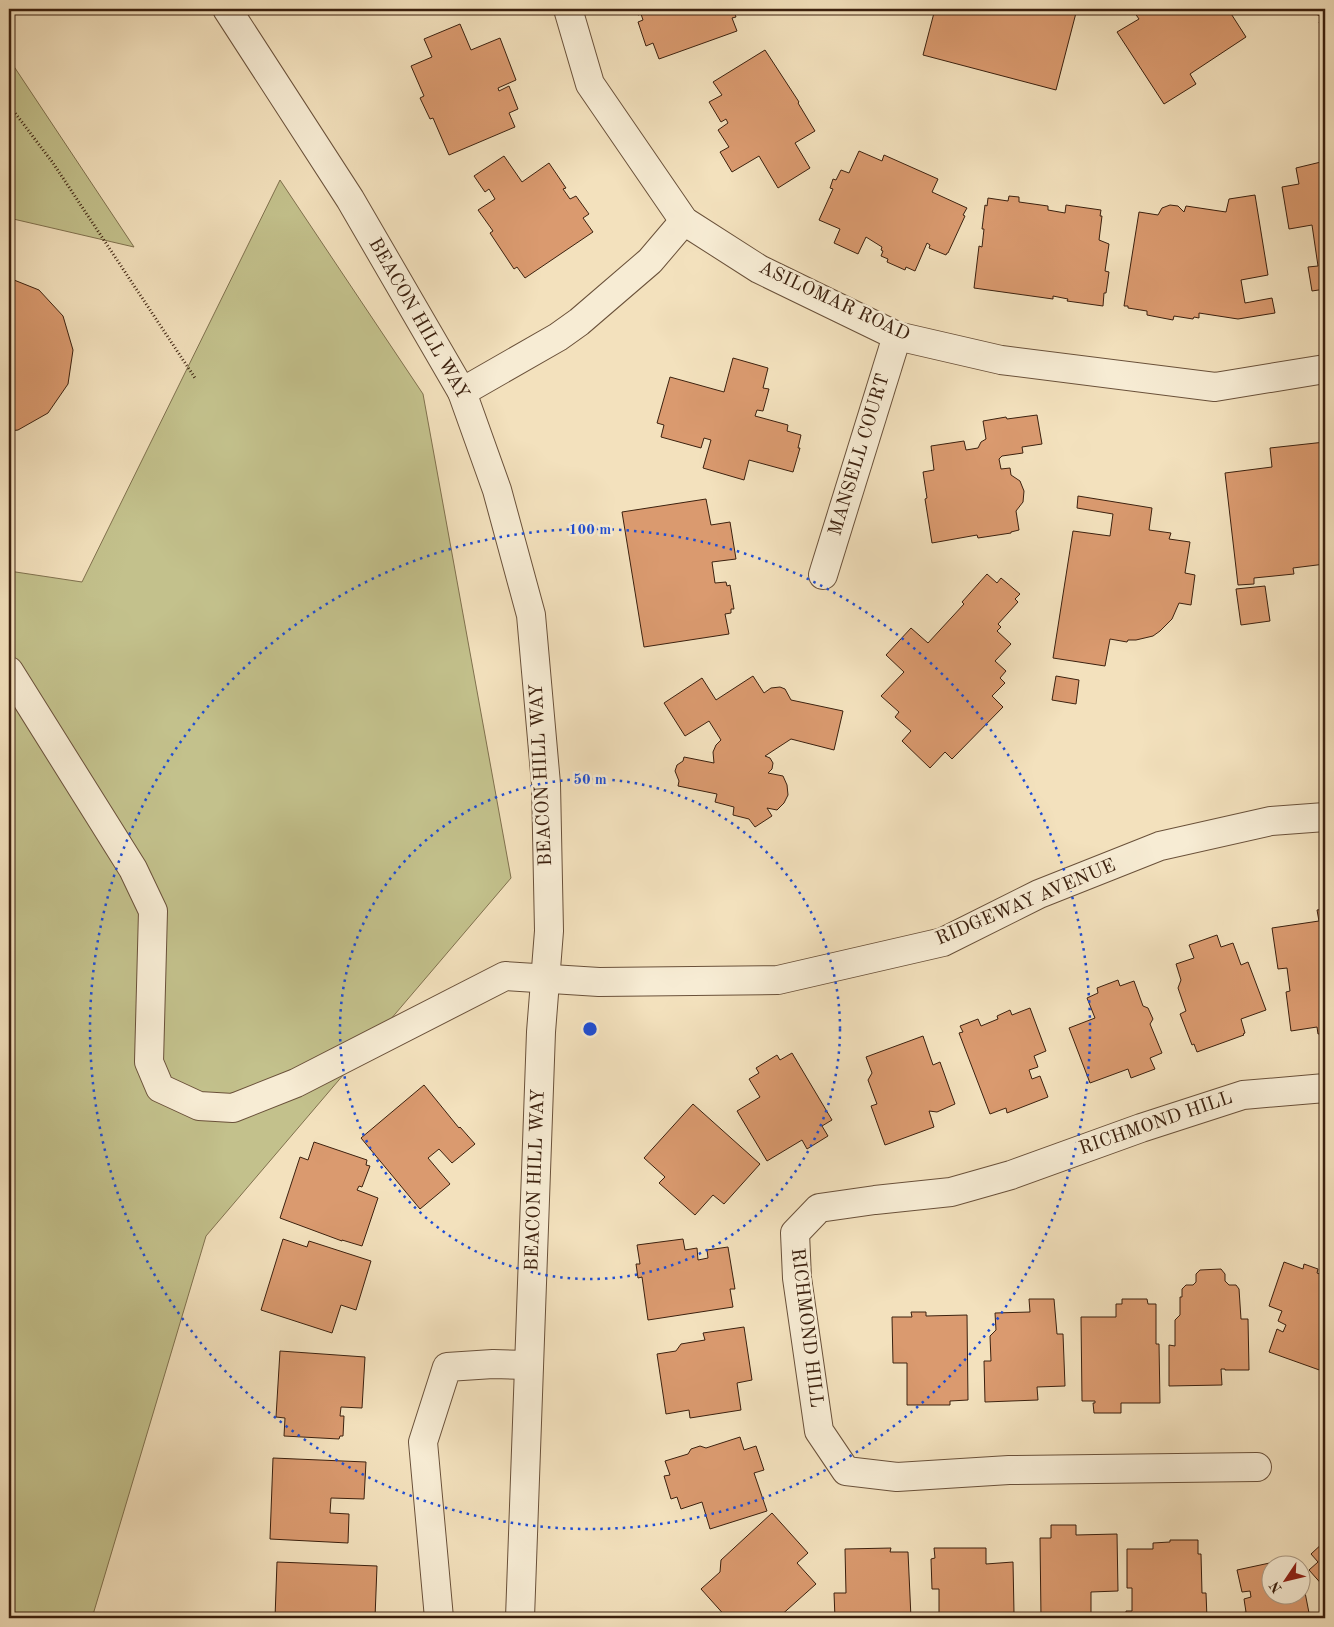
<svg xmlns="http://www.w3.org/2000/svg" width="1334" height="1627" font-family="'Old Standard TT',serif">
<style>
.green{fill:#c3c18c;stroke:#80714e}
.building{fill:#da9a6f;stroke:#3c210f}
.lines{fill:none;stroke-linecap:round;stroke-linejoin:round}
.minor-casing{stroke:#6a513a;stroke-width:30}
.path{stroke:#3c210f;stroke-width:3;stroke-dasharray:1 2.5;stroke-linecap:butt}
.minor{stroke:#f7ecd4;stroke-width:28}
.ring{fill:none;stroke:#1d4ed8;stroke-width:2.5;stroke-dasharray:2.5 5}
.labels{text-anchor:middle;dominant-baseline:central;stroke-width:5;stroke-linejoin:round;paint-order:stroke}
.street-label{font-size:19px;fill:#3c210f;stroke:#f7ecd4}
.centre{fill:#1d4ed8;stroke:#f7ecd4;stroke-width:2.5}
.ring-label{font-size:15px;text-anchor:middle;font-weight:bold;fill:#1d4ed8;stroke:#f7ecd4;stroke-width:5;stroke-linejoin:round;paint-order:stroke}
</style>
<rect width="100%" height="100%" fill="#f3e1bd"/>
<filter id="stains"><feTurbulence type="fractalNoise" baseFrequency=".004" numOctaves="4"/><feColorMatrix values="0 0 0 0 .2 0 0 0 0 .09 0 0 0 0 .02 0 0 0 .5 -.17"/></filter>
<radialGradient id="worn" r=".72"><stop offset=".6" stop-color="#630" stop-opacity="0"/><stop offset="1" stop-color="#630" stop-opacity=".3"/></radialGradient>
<!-- green -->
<g class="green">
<polygon points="9,59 134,247 9,218"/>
<polygon points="280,180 423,394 511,878 206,1236 92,1618 9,1618 9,571 82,582"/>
</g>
<!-- building -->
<g class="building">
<polygon points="637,9 733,9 736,17 732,18 737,31 659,59 653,43 646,46 638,22 643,20 641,14 638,15"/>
<polygon points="935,9 1077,9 1056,90 923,55"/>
<polygon points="1132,9 1228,9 1246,37 1190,74 1196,84 1164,104 1117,32 1139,19"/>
<polygon points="1306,9 1325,9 1325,26 1319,23 1322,17"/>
<polygon points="460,24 471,50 500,38 516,80 498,88 499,91 509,86 518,109 509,113 515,127 449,155 433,118 430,119 420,98 424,96 411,66 432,57 424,39"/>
<polygon points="765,50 799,102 798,103 815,131 795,143 810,168 778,188 759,156 732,172 720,152 729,147 718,130 728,123 726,119 721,122 709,102 722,95 713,82"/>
<polygon points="859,151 882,161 884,155 938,179 932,192 967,208 963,215 965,216 948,253 947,253 946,255 929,248 930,245 927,243 915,271 906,267 905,270 887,262 888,259 881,256 883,251 881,250 882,247 866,237 858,254 834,243 840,229 819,220 833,189 830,188 833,179 836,180 841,170 849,173"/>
<polygon points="504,156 522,182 549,163 566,188 563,189 570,199 576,196 589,214 583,218 593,232 525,278 517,267 514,269 490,233 493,231 478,210 495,199 489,189 485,192 474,176"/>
<polygon points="1325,161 1325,289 1312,291 1308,267 1318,266 1312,225 1289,229 1282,187 1299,184 1296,168"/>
<polygon points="1255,195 1268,275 1241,280 1245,303 1272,298 1275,313 1238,319 1199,313 1199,318 1194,317 1193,319 1174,316 1173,320 1147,315 1147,311 1128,308 1128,306 1124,306 1139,212 1158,215 1162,208 1170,205 1178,206 1184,212 1186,206 1226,212 1229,199"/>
<polygon points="1009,196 1019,197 1019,202 1048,206 1048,210 1065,213 1066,205 1101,210 1100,216 1102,216 1099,240 1109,244 1105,271 1109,272 1106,293 1104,293 1103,306 1067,301 1068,299 1053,296 1053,299 974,288 979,246 982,247 984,229 982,229 985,205 987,206 988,198 1008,201"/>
<polygon points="9,278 39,290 63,316 73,350 68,384 48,413 18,430 9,431"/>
<polygon points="733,358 768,368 763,388 769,389 763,411 757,410 755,416 788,425 787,431 801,435 798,448 800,448 793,472 749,460 744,480 703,468 711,440 704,438 701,448 661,437 664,425 657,423 670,377 724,392"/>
<polygon points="1037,415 1042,444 1022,447 1023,453 1002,456 999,459 1001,469 1010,468 1011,475 1020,481 1024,491 1023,502 1016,511 1019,530 1011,532 1011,533 978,538 977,535 932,543 925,499 927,498 923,472 934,470 931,446 964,441 966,450 978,448 981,442 986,439 983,421 1006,417 1007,419"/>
<polygon points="1325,442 1325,564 1293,568 1294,574 1254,578 1254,584 1238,585 1225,473 1272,467 1270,448"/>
<polygon points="1078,496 1152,508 1149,530 1171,533 1169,539 1190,542 1185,573 1195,575 1191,605 1179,603 1172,619 1160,631 1153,636 1136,640 1128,640 1127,642 1110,639 1105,666 1053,658 1073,531 1110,536 1113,514 1077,508"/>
<polygon points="706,499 711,525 730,522 736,559 712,562 715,583 726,582 727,586 730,585 734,609 731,609 731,613 725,614 729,634 644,647 622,512"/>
<polygon points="987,574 997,583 1001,578 1020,594 1015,599 1018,602 998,624 1001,627 997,631 1011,644 995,661 1006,671 1000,678 1005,683 992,696 1003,707 952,759 945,752 930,768 902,741 911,731 895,717 899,712 881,696 904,672 886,655 911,628 928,643 964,604 962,602"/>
<polygon points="1265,586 1270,621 1241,625 1236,589"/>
<polygon points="753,676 764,693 771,688 780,687 785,689 791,700 843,711 834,750 791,739 765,756 770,758 773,763 772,769 768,773 783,776 787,785 788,795 784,803 777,810 767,808 772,816 755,827 749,819 733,815 734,807 715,802 717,794 678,786 679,781 675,771 677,765 683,761 684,757 714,763 713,752 716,745 721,740 709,721 685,736 664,703 702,678 716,700"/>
<polygon points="1056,676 1079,680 1076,704 1052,700"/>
<polygon points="1325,909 1325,1033 1318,1034 1317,1027 1291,1031 1286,992 1290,991 1287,968 1278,969 1272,928 1319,921 1317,910"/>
<polygon points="1217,935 1221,947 1233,943 1241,965 1248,962 1266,1010 1241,1019 1245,1033 1243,1034 1244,1035 1197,1052 1194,1044 1192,1045 1180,1014 1186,1011 1178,988 1181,980 1176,964 1194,958 1189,945"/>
<polygon points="1118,980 1120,986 1134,981 1143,1006 1148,1008 1153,1019 1150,1024 1162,1053 1150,1058 1155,1069 1131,1078 1128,1069 1090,1083 1069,1028 1095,1018 1087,998 1098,993 1097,988"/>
<polygon points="1030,1008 1046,1051 1034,1056 1038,1067 1029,1070 1032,1079 1040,1076 1048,1097 1007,1113 1006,1108 990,1114 959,1033 963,1032 960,1026 978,1019 981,1026 998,1019 997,1016 1010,1010 1012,1015"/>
<polygon points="923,1036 933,1065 940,1062 955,1104 937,1112 929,1111 934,1127 885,1145 871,1106 877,1104 868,1080 872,1073 866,1057"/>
<polygon points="792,1053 832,1120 822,1126 828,1136 807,1149 802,1140 767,1161 737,1111 760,1097 749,1079 759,1073 756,1068 777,1055 780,1060"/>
<polygon points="424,1085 459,1128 460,1127 475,1144 452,1163 439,1149 428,1158 450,1184 420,1209 361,1138"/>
<polygon points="693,1104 760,1164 724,1204 713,1195 695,1215 659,1183 665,1177 644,1158"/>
<polygon points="314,1142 367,1160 366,1165 370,1166 362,1187 359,1186 357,1190 378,1198 362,1246 342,1240 342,1241 280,1218 300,1157 308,1160"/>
<polygon points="283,1239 307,1247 309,1241 371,1261 356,1310 341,1305 332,1333 261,1310"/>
<polygon points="683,1239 685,1250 697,1248 698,1260 708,1258 707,1250 728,1247 735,1289 730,1289 733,1307 648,1320 642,1277 638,1278 636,1264 640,1264 637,1245"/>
<polygon points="1284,1262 1303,1269 1304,1264 1318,1269 1317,1273 1325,1276 1325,1372 1269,1352 1277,1329 1283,1332 1286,1325 1278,1321 1282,1311 1269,1306"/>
<polygon points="1221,1269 1225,1274 1225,1281 1229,1285 1236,1285 1239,1289 1241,1319 1248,1319 1249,1370 1225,1370 1225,1369 1221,1369 1222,1385 1169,1386 1169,1345 1175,1346 1175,1320 1180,1315 1180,1297 1182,1297 1182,1289 1186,1285 1193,1285 1196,1282 1196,1274 1200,1270"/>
<polygon points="1029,1299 1054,1299 1057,1334 1063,1334 1065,1386 1037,1387 1038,1400 985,1402 984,1361 991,1361 990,1336 996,1330 995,1313 1030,1312"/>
<polygon points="1122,1299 1147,1299 1148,1304 1156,1304 1156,1344 1159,1344 1160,1403 1121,1403 1121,1413 1094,1413 1093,1403 1095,1403 1095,1401 1082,1401 1081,1317 1116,1317 1116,1304 1122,1304"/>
<polygon points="911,1312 926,1312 926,1316 967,1315 968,1400 950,1401 950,1405 907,1405 907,1363 893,1363 892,1317 912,1317"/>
<polygon points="744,1327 752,1380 737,1383 741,1410 690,1418 689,1410 666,1414 657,1354 676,1351 681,1344 705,1340 703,1333"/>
<polygon points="280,1351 365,1357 362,1408 341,1407 340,1416 344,1416 343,1436 340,1436 339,1439 284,1436 285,1418 276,1417"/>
<polygon points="740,1437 744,1450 756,1446 764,1470 754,1473 767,1511 710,1529 702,1502 681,1509 677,1497 671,1499 664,1476 670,1475 665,1461 688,1454 691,1449 700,1446 706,1448"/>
<polygon points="273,1458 366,1462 364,1499 331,1498 330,1513 349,1514 348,1543 270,1539"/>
<polygon points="772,1513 808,1553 797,1563 816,1584 778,1618 773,1612 766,1618 727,1618 701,1589 720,1572 721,1560"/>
<polygon points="1051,1525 1076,1525 1076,1535 1117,1534 1118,1591 1091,1592 1091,1614 1079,1614 1079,1618 1041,1618 1040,1538 1051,1538"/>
<polygon points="1170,1540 1198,1540 1198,1554 1201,1554 1202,1593 1206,1593 1207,1618 1126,1618 1126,1611 1132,1611 1132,1588 1127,1588 1127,1549 1153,1549 1153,1543 1170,1542"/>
<polygon points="1325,1541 1325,1588 1309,1570 1318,1562 1311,1554"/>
<polygon points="891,1548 890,1552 908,1552 911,1618 835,1618 834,1593 846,1593 845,1549"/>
<polygon points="934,1548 986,1548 986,1564 1013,1562 1014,1613 1006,1613 1006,1618 944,1618 939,1614 939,1589 932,1589 931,1559 935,1558"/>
<polygon points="1279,1561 1280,1564 1272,1564 1272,1594 1302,1594 1302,1577 1310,1618 1232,1618 1232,1615 1246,1612 1244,1599 1251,1597 1250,1591 1242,1592 1237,1570"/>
<polygon points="1298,1561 1299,1564 1283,1564"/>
<polygon points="277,1562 377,1566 375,1618 275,1618"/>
</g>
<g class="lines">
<defs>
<g id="minor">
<polyline points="227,9 350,199 462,392 497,490 531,615 546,784 549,931 541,1032 520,1618"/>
<polyline points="568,9 590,84 684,221 759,269 897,336 1001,360 1215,387 1325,369"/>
<polyline points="462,392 558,337 579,322 650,261 684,221"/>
<polyline points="823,575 897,336"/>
<polyline points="9,671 133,869 153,911 149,1062 160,1088 199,1106 233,1108 296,1083 505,976 599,982 778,980 943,942 1039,894 1160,846 1271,821 1325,817"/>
<polyline points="1257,1467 1009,1470 897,1477 846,1471 819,1431 797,1278 795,1233 819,1208 875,1200 951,1192 1011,1175 1141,1128 1243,1095 1325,1088"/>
<polyline points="439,1618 423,1442 447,1367 493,1364 529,1365"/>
</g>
</defs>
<!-- minor casing -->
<use href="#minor" class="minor-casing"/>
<!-- path -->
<polyline class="path" points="9,105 53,163 195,378"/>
<!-- minor -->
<use href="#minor" class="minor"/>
</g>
<!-- distance rings -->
<g class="ring">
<circle cx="590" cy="1029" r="250"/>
<circle cx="590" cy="1029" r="500"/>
</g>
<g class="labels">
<!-- street labels -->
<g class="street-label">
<text transform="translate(834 302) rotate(25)">ASILOMAR ROAD</text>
<text transform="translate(418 319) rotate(60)">BEACON HILL WAY</text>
<text transform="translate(860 455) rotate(-73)">MANSELL COURT</text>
<text transform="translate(542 775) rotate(-93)">BEACON HILL WAY</text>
<text transform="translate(1026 903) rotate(-23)">RIDGEWAY AVENUE</text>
<text transform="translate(1156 1124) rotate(-19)">RICHMOND HILL</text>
<text transform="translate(536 1180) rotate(-88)">BEACON HILL WAY</text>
<text transform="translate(806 1328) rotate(83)">RICHMOND HILL</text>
</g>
</g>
<circle cx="590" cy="1029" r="8" class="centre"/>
<g class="ring-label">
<text x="590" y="534">100 m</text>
<text x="590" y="784">50 m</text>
</g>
<!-- margin -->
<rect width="1334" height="1627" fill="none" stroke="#f3e1bd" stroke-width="30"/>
<rect x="10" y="10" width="1314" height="1607" fill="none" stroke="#3c210f" stroke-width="2.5"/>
<rect x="15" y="15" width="1304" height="1597" fill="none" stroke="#3c210f"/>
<!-- north arrow -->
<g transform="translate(1286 1580) rotate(235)"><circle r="24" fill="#f7ecd4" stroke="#ac9b85"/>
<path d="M0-4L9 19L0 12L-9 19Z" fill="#8f2418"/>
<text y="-8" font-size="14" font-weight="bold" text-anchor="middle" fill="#3c210f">N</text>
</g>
<rect width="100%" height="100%" filter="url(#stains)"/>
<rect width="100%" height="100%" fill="url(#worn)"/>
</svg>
